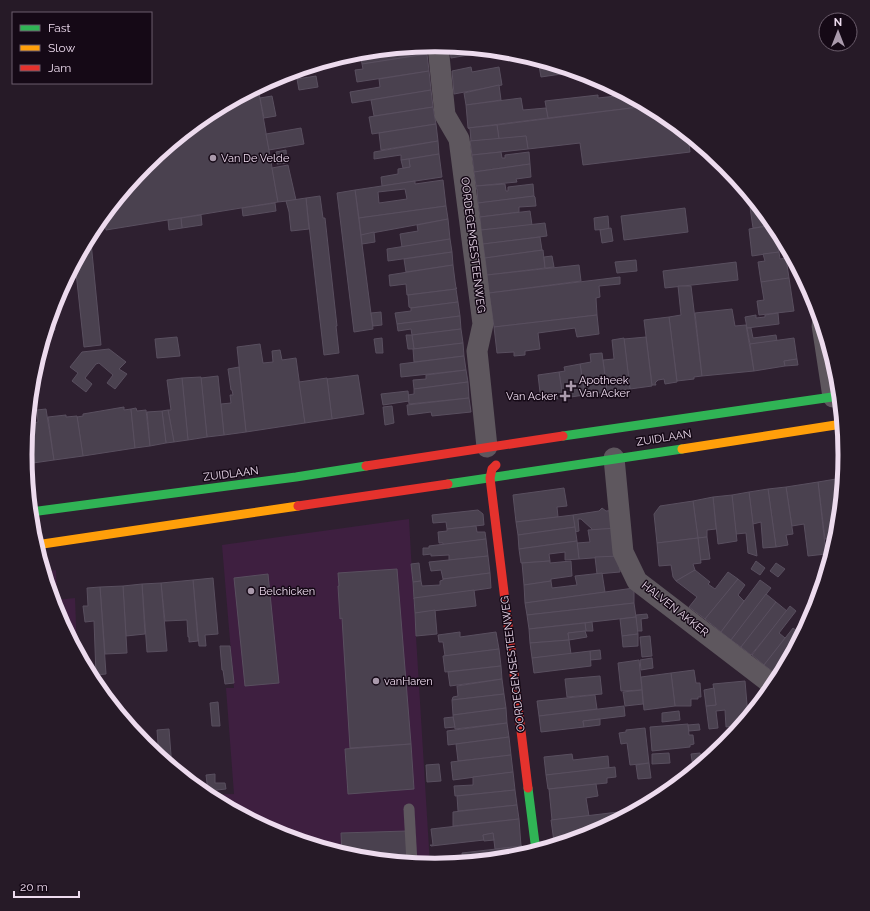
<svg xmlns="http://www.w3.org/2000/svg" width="870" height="911" font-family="Raleway,sans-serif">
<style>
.built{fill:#3e1f40}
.building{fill:#4a414f;stroke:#594f5f;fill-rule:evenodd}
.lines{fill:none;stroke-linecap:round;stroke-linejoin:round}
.lane{stroke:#5e575e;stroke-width:11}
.street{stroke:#5e575e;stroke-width:21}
.fast{stroke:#30b455;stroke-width:9}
.slow{stroke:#ff9f0a;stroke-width:9}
.jam{stroke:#e5322d;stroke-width:9}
.poi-dot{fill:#aa9aac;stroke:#150916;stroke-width:1.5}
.labels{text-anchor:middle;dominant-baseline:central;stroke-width:3;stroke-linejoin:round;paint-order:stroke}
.poi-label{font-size:11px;fill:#eddbee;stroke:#150916;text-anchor:start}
.street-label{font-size:11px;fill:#eddbee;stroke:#150916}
.rim{fill:none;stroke:#eddbee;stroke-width:5}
</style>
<rect width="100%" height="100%" fill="#2e2030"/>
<!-- built -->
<g class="built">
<polygon points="409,519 411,555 430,865 355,858 278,834 205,795 234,794 226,688 234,688 222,545"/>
<polygon points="56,570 57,600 75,598 77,652 56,612 44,572"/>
</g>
<!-- building -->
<g class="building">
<polygon points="426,46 427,54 362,64 360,53"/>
<polygon points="450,47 491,51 451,58"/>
<polygon points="427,54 429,71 357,82 355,70 363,69 362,64"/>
<polygon points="538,60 575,72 541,77"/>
<polygon points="471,67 472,72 499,67 502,85 454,94 452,71"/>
<polygon points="429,71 431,90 352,103 350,92 380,87 379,79"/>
<polygon points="316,76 318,87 299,90 297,79"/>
<polygon points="499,85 501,100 466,105 464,93"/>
<polygon points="258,87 278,202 106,230 104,215 145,165 207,114"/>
<polygon points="431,90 433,107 374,116 371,100"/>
<polygon points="598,95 598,98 626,95 647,106 548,118 545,101"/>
<polygon points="272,96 276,116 264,118 260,98"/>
<polygon points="521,98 523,110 546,108 548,118 468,128 466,105"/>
<polygon points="647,106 663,115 688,135 690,152 583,165 580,143 528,149 526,136 499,139 497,125"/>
<polygon points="433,107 436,124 372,134 369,117"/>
<polygon points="436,124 438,141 381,150 379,133"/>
<polygon points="497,125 499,139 471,141 470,129 468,128"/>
<polygon points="301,128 304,144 269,150 266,134"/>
<polygon points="526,136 528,149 472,155 470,141"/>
<polygon points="438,141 439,154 401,160 401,155 374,159 374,152"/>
<polygon points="286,150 287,163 277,164 276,152"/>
<polygon points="501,152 502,158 505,158 505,155 529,152 530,164 474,172 472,155"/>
<polygon points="439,154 442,177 382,186 381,177 398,174 398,169 410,167 409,159"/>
<polygon points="409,159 410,167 403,168 401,160"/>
<polygon points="530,164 531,177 516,179 517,182 476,186 474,172"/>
<polygon points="288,165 296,200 278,202 272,168"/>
<path d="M443,180L446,206L359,218L355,190L415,181V184ZM405,189L407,199L379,203L378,192Z"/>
<polygon points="505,184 506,191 508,191 508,187 533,184 534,196 478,203 477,189 476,189 476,186"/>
<polygon points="355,190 373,329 354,332 337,193"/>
<polygon points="320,196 323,218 325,218 337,326 336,326 339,353 324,355 306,199 306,198"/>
<polygon points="534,196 535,197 536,206 519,207 519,212 480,217 478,203"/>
<polygon points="306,198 309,229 291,231 289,212 286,201"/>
<polygon points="755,202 774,225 753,228 750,207 756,206"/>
<polygon points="275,203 276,211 243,216 242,208"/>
<polygon points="446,206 448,219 361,235 359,218"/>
<polygon points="685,208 688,232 624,240 621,216"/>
<polygon points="530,211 532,225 481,230 480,217"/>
<polygon points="201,215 202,225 182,228 181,218"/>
<polygon points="608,216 609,229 595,230 594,218"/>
<polygon points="181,218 182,228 169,230 168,220"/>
<polygon points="448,219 450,239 402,247 400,234 418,231 417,225"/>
<polygon points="545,223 547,236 483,244 481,230"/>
<polygon points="774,225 784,242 784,244 778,245 779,252 752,256 749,229"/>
<polygon points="611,228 613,241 602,243 600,230"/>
<polygon points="374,232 375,242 362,244 361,235"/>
<polygon points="540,237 542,250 485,258 483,244"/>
<polygon points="450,239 452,252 388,261 387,249"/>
<polygon points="91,242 101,345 84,347 75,263 86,243"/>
<polygon points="543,250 545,268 487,275 485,258"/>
<polygon points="452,252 453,265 406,272 404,259"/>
<polygon points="779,252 780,259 786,258 789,278 761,282 758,262 765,261 763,254"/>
<polygon points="552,256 554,267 545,268 544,257"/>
<polygon points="636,260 637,271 617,273 615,262"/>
<polygon points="736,262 738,280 665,288 663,271"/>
<polygon points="453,265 455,281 456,288 457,288 456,289 407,295 406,284 390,286 389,275"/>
<polygon points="579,265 581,281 489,293 487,275"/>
<polygon points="620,277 620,284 599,286 600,297 596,298 597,315 494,327 489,293"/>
<polygon points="789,278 794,311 759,315 757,301 764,300 761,282"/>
<polygon points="678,286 691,286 702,376 694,377 694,379 677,381 669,317 681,315"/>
<polygon points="456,289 458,302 411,308 409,307 408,295"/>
<polygon points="458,302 460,316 397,324 395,313 411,311 411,308"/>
<polygon points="732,309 735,326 746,325 754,371 702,376 695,313"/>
<polygon points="53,311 55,330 46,331"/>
<polygon points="381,312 382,325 373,326 371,313"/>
<polygon points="778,313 779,324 747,328 745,317 756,315 756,318 765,317 765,315"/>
<polygon points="597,315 599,334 577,337 575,328 538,333 540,349 525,351 525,355 514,356 514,352 497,353 494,327"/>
<polygon points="460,316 461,329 412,335 411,329 398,331 397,324"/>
<polygon points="669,317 677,382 665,384 664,379 658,380 655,383 656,385 652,385 644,320"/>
<polygon points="747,328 751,328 753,338 776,335 777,341 750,344"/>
<polygon points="461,329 463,343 414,349 412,335"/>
<polygon points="406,335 412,335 414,349 408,349"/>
<polygon points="177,337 180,356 157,358 155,339"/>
<polygon points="646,337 652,386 630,389 624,339"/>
<polygon points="382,338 383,353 376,353 374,339"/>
<polygon points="624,338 630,389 607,392 603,360 614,359 612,340"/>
<polygon points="794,338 797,359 784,361 785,366 754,371 750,344"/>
<polygon points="463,343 464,356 414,362 413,349"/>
<polygon points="260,344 263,363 273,362 272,351 280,350 282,360 296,358 305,423 246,432 237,347"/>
<polygon points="109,349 126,362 119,369 127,374 115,389 107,383 113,375 99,363 96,364 85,378 92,384 86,392 72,381 78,373 70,367 82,352"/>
<polygon points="602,353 607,392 585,395 580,364 591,362 590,354"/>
<polygon points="464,356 466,370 401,377 400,364"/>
<polygon points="797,359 798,365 785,366 784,361"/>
<polygon points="580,364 585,395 563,398 559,372 565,371 564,367"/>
<polygon points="239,367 246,432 224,435 221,404 231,403 230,395 233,395 232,390 231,390 228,369"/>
<polygon points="466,370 468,382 414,389 413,380 426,379 426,375"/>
<polygon points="559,372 563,398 541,401 538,375"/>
<polygon points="358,375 364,414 332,419 327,379"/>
<polygon points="218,376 224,435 207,437 201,378"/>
<polygon points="201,377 207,437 188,440 182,378"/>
<polygon points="182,378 188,440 174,442 168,410 171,410 167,380"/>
<polygon points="327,378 332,419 305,423 299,382"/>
<polygon points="468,382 469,398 409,404 408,395 414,394 414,389"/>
<polygon points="408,391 409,401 383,405 381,394"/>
<polygon points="469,398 471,412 432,416 431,412 408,415 407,405"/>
<polygon points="392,406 394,423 385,425 383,407"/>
<polygon points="124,407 124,410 131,409 135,448 83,456 77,417 83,416 83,414"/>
<polygon points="136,408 137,411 146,410 150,446 135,448 131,409"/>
<polygon points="46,409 54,460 26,464 25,455 28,424 38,422 37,410"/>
<polygon points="168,410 174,442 166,443 162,411"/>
<polygon points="162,411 166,443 150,446 147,412"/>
<polygon points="66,415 66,417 77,416 83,456 54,460 48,417"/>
<polygon points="843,478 840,510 836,479"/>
<polygon points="836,479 840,510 837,536 836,538 835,538 825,539 818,482"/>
<polygon points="818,482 826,554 808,556 804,524 792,526 786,487"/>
<polygon points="786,487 793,534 786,535 788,545 776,547 768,489"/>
<polygon points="564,488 567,506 557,507 558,517 516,522 513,495"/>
<polygon points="768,489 776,547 763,548 761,522 753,524 749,492"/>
<polygon points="749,492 757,556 748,553 746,533 736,534 732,495"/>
<polygon points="732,495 737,541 718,544 713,497"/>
<polygon points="713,497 716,529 707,530 707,537 698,538 693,501"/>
<polygon points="693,501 698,538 657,543 654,514 660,506"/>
<polygon points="602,508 606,511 615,510 617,528 592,530 592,529 581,519 578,519 579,531 575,532 573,515 599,511"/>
<polygon points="478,510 483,514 484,525 447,529 446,522 433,523 432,515"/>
<polygon points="573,515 575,527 518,535 516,522"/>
<polygon points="476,526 477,532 485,532 486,539 443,545 443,543 439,543 438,532 447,531 447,529"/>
<polygon points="575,527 577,541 519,549 518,535"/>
<polygon points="617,528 619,556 579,559 577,543 590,542 588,530"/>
<polygon points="707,537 710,559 700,560 698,538"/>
<polygon points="698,538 701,563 693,564 695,570 676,581 673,577 671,565 659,566 657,543"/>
<polygon points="486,539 488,556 449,560 449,555 431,556 431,554 423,555 423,548 429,548 429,546"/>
<polygon points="577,541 579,559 565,560 565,552 549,554 550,561 521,563 519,549"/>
<polygon points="488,556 490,573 443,579 441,570 431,571 429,562"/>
<polygon points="619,556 620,572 597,574 595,557"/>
<polygon points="550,561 550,563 571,561 572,576 551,579 551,581 524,585 522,563"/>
<polygon points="756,561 765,568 760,575 751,569"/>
<polygon points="419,563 421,581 413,582 411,564"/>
<polygon points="776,563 785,569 778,577 770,571"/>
<polygon points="397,569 411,744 350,748 342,618 340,619 338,586 339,586 338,573"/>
<polygon points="695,570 710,582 708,584 715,589 728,572 738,579 705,619 689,607 697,597 676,581"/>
<polygon points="490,573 491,588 414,599 413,582 421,581 422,586 440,585 440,581 443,580 443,579"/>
<polygon points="602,573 605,592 525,603 524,585 551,581 552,588 577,585 575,576"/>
<polygon points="268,574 279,683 245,686 234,578"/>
<polygon points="213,578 218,634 205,635 206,646 199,646 193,580"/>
<polygon points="738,579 745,585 738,595 744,601 721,632 705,619"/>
<polygon points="193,580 198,641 189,642 189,637 188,637 187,620 165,621 161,583"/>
<polygon points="760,580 771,588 731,640 721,632"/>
<polygon points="161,583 167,651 147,652 142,584"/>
<polygon points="142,584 145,634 126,636 123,586"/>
<polygon points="123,586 127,653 105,654 100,587"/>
<polygon points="100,587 106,674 96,675 94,621 85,622 83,606 88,606 87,588"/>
<polygon points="634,588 634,603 527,615 525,603"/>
<polygon points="474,590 476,606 415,613 414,598"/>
<polygon points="766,594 776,602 741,647 731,640"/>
<polygon points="776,602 787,611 751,655 741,647"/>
<polygon points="634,603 636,617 529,629 527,615"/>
<polygon points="790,606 796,611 779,633 785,638 764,665 752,655"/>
<polygon points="435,610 437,634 416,636 415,613"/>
<polygon points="647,614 648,618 641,619 642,631 637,631 636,615"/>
<polygon points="636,617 638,634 622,636 620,619"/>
<polygon points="592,622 593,631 586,631 585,623"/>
<polygon points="585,623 586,631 568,633 569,640 530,643 529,629"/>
<polygon points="793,628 802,635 788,662 777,675 764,665"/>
<polygon points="585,631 587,637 569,640 568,633"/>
<polygon points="460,632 460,637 496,632 499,649 445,656 443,642 439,642 438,635"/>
<polygon points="638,634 638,646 623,647 622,636"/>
<polygon points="650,636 652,656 642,657 640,637"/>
<polygon points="569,640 571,654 532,658 530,643"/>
<polygon points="220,646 230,646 234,683 225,684 223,670 222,670"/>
<polygon points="499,649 501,666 445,672 443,656"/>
<polygon points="600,650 601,659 590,660 590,651"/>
<polygon points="590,651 591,666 534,673 532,658"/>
<polygon points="652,658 653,668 641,670 640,660"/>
<polygon points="639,660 642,690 621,691 618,663"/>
<polygon points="501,666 502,679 450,686 448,672"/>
<polygon points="694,670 696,683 700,683 701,697 698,697 698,699 691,699 691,706 675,706 671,673"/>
<polygon points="671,673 675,706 644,710 641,677"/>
<polygon points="600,676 602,694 567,697 565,679"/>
<polygon points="502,679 504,694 452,700 453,697 458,696 457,686"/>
<polygon points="745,681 748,716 748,718 743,724 726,727 725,710 716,711 718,728 709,729 706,706 716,705 713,684"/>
<polygon points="714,688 716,705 706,706 704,690"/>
<polygon points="642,690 643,704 625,706 623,692"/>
<polygon points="504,694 506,708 453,715 452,700"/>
<polygon points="595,695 597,709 539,716 537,701"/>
<polygon points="218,702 220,726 212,726 210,703"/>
<polygon points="624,706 625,716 583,721 584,727 541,732 539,716"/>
<polygon points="506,708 507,723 455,729 453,715"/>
<polygon points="679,711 680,720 662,722 662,713"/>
<polygon points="453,717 455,727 445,728 444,718"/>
<polygon points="600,719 600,725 584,727 583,721"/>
<polygon points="507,723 509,737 448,745 447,731"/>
<polygon points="688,724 689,735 693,735 694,744 690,745 690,747 652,751 650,727"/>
<polygon points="699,724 700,730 689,731 688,725"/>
<polygon points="645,728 649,763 630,765 627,743 621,744 619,733 626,732 626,730"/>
<polygon points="169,729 172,768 159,757 157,730"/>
<polygon points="509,737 511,755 458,761 456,744"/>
<polygon points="411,744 414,789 348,794 345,749"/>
<polygon points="669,753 670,763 652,764 652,754"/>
<polygon points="700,753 702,764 693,766 691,754"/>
<polygon points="572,754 573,760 608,756 609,768 546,775 544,757"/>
<polygon points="511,755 513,772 453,780 451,762"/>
<polygon points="649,763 651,778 638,779 636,765"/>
<polygon points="439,764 441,781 427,782 426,765"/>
<polygon points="615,767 616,777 607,778 607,783 548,789 546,775"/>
<polygon points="513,772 515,790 455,796 454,786 473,785 473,777"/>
<polygon points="215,774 215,783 225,783 226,789 208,791 206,775"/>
<polygon points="596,784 598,796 586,798 589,816 552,820 549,789"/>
<polygon points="515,790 517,805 458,811 457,796"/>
<polygon points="517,805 519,819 453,826 453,812"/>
<polygon points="627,811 627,815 616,817 616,821 599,830 599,828 587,830 588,836 572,840 554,842 551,820"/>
<polygon points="519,819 521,846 522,846 495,849 493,833 483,835 484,840 431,846 430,845 433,845 431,829"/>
<polygon points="407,831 408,863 355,858 342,854 341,833"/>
<polygon points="493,833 494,840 484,841 483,835"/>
<polygon points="572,840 554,846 554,842"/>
<polygon points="342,845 342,854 317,846"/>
<polygon points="522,846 523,855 515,858 460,863 463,863 462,853"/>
</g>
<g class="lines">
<!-- lane -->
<polyline class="lane" points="409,809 412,863"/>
<!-- street -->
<g class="street">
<polyline points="438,46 445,115 459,139 483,324 477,351 487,447"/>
<polyline points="822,325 833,397"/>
<polyline points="614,458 623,552 637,581 774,686"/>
</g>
<!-- fast -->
<g class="fast">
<polyline points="563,436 839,396"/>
<polyline points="448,484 682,449"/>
<polyline points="31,512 296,477 366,466"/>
<polyline points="528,788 536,851"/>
</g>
<!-- slow -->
<g class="slow">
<polyline points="682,449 842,424"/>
<polyline points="36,545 298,506"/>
</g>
<!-- jam -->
<g class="jam">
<polyline points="496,465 492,469 490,478 528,788"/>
<polyline points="366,466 563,436"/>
<polyline points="298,506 448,484"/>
</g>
</g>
<!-- markers -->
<g class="poi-dot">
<circle cx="213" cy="158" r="4"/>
<path d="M569 380h4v4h4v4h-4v4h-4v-4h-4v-4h4z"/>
<path d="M563 390h4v4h4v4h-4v4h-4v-4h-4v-4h4z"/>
<circle cx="251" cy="591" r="4"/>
<circle cx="376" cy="681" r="4"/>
</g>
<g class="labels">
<!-- poi labels -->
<g class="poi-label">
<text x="221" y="158">Van De Velde</text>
<text x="579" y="380">Apotheek<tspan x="579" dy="13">Van Acker</tspan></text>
<text x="557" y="396" text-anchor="end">Van Acker</text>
<text x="259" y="591">Belchicken</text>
<text x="384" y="681">vanHaren</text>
</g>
<!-- street labels -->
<g class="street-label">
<text transform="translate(473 245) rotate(83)">OORDEGEMSESTEENWEG</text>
<text transform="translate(664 438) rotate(-9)">ZUIDLAAN</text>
<text transform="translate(231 474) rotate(-7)">ZUIDLAAN</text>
<text transform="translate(675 609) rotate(38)">HALVEN AKKER</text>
<text transform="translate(513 664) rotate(-97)">OORDEGEMSESTEENWEG</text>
</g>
</g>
<!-- crop -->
<path d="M0 0H870V911H0ZM32 455a403 403 0 1 1 806 0a403 403 0 1 1-806 0Z" fill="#261a27" fill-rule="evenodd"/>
<path class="rim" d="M32 455a403 403 0 1 1 806 0a403 403 0 1 1-806 0Z"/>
<!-- legend -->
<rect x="12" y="12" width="140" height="72" fill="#150916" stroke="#6b5d6c"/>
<rect x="20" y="25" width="20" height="6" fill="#30b455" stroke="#6b5d6c"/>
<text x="48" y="32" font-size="12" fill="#eddbee">Fast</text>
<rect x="20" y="45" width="20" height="6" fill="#ff9f0a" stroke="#6b5d6c"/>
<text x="48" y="52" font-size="12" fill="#eddbee">Slow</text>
<rect x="20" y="65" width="20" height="6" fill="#e5322d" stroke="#6b5d6c"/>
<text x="48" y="72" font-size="12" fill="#eddbee">Jam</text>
<!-- north arrow -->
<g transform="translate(838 32)"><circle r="19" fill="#150916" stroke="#6b5d6c"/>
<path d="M0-3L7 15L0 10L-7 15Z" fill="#aa9aac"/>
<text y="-6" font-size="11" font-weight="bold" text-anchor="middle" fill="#eddbee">N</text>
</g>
<!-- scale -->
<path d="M14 891v6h65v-6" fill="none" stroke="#eddbee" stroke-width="2"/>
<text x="20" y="891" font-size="12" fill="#eddbee" stroke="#150916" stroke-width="3" paint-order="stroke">20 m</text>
</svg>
